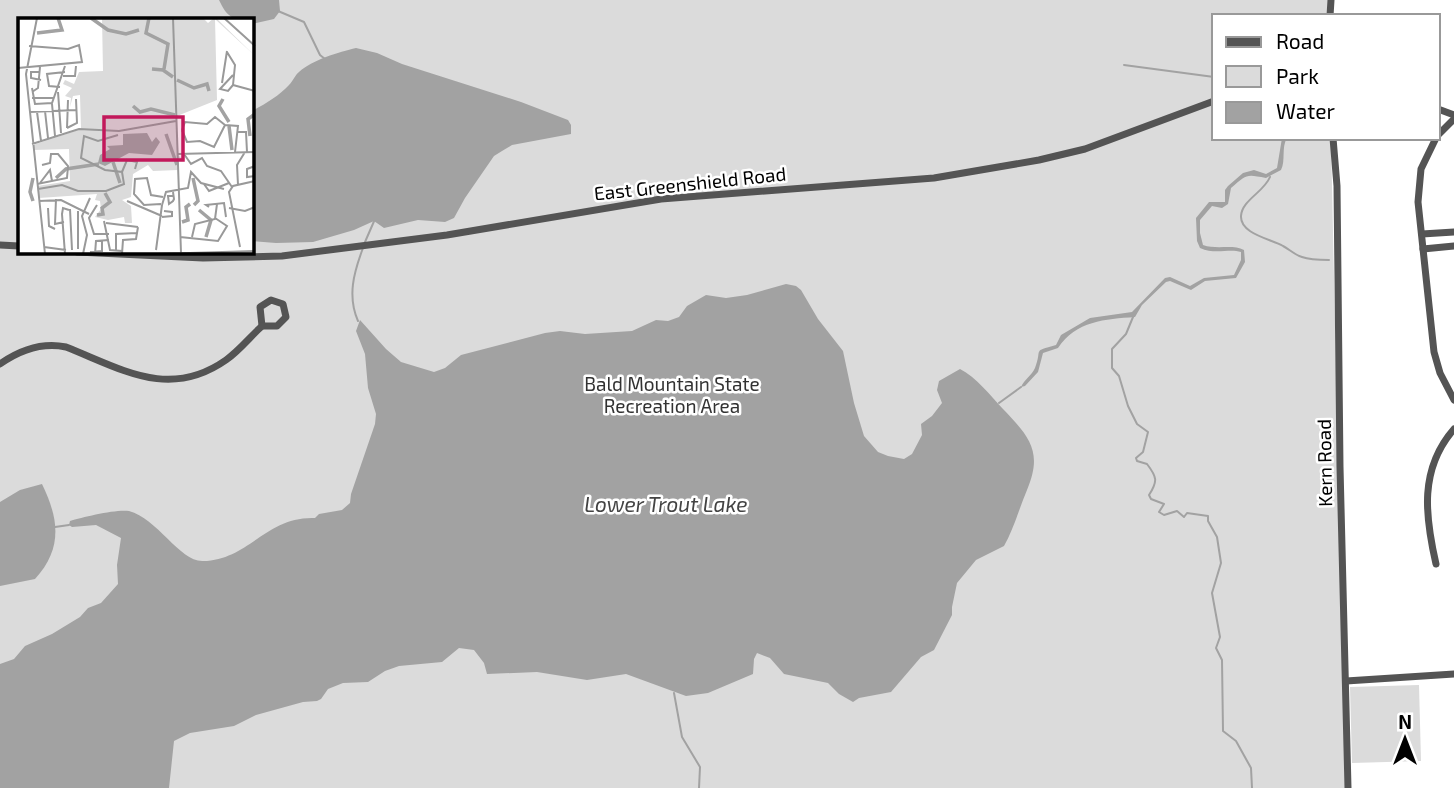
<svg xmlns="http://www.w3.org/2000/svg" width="1454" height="788" font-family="'Exo 2',sans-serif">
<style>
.green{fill:#dbdbdb;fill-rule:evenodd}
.water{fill:#a2a2a2}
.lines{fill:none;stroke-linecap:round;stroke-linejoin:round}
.stream{stroke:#a2a2a2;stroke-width:2}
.minor{stroke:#545454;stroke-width:7}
.labels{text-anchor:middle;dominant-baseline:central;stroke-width:5;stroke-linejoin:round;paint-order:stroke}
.street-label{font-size:19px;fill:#000;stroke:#fff}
.park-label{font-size:19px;fill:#323232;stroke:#fff}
.water-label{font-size:21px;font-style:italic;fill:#434343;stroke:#fff}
.inset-river{fill:none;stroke:#a2a2a2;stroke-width:3.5}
.inset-road{fill:none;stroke:#999;stroke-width:2}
.view{fill:#c2185b;fill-opacity:0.15;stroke:#c2185b;stroke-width:3.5}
.inset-edge{fill:none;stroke:#000;stroke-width:3.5}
</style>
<rect width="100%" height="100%" fill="#fff"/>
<!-- green -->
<g class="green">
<path d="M0,0H1330V16H1214V138H1331L1345,788H0ZM19,19H252V252H19Z"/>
<polygon points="1419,685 1421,761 1352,763 1350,687"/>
</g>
<!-- water -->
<g class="water">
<path d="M219,0H279L280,11L274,19L252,24V19C232,19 228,19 219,0Z"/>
<path d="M356,48L377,53L402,64L521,102L568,120L571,125V134L512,145L502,151L494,156L465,198L454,218L445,222L418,220L384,228L374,221L354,230L313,242L276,243L252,241V111C265,104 279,96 289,85C293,81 295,75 299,72C312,60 339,52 356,48Z"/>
<path d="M1282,138H1287C1281,148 1286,160 1281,170L1266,178C1246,174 1247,174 1231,188L1228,204L1222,208L1212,206L1200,220V233L1203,245C1217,250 1233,244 1244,250L1245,262L1236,278L1205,281L1191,290L1170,281L1166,282L1142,305L1135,317C1105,319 1076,321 1058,348L1043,353L1038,372L1025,386L1021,387C1024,380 1032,375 1035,368C1043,348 1031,352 1056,345L1061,335L1090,318L1132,312L1165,278L1170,277L1190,286L1204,278L1234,275L1241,260V252C1229,248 1216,255 1200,248L1197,241L1196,218L1209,202H1225V190L1228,186L1243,173L1254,170L1266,174L1277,168Z"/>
<path d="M786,284L796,286L801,290L818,319L843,351L854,403L864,436L878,452L888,456L904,459L912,454L922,435L921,424L932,416L942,403L937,390L939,381L960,369C976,377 991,396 1003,409C1030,437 1043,452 1027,490C1019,509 1014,528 1004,546L976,560L957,583L952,607V615L934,650L921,657L891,692L859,698L853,702L839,694L828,683L784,674L770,658L757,653L754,659L753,674L708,693L686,696L626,674L587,680L537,672L487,674L484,663L474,650L459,648L442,662L399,666L385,671L368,682L343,683L328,689L321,699L317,701L303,702L256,715L234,726L190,733L174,741L169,788H0V664L14,659L25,646L52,634L80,617L88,608L101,603L118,584L117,565L121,538L96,525L72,527L69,525L70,521C83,517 116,509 129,511C157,518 180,562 203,561C249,560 266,516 315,518L319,514L342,510L350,503L351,494L375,424L376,414L368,388L365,354L356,331L360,320L386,349L401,362L434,372L445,368L461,355L545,333L560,331L585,334L632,331L656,320L668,321L679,317L687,306L706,295L726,298L747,295Z"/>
<path d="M42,484C59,519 63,548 35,579L0,586V502L20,490Z"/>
</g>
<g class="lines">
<!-- stream -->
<g class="stream">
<polyline points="278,11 304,22 320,55 325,59"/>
<polyline points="1124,65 1214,77"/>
<path d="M1270,177C1264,192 1242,200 1241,216C1240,234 1271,239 1283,246C1289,249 1295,255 1302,257C1310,260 1321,260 1329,260"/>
<polyline points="365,242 375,219"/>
<path d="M1133,317L1126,334L1112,349V368L1119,376L1128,406L1137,424L1148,432L1143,452L1136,458L1137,461L1147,464C1157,477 1158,481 1149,495L1151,499L1164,504L1159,512L1164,515L1177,511L1184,517L1187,513L1208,516V521L1217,537L1221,563L1212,593L1220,637L1216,648L1222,660L1223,731L1236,741L1251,768L1252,788"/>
<path d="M358,321C347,296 354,272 363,248"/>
<polyline points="999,403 1021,387"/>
<polyline points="55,527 69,525"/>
<polyline points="674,693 682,737 700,767 699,788"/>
</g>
<!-- minor -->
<g class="minor">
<polyline points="1330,16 1331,0"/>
<polyline points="1438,109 1454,115"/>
<polyline points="1438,135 1454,119"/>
<polyline points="1333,138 1337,186 1340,467 1348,788"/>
<polyline points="1436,138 1421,169 1418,202 1434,352 1440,373 1454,400"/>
<polyline points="1422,234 1454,232"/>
<polyline points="0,245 19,246"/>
<polyline points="1423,249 1454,246"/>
<polyline points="77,252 203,258 282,256 447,235 661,199 934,178 1039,160 1085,149 1214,101"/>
<polygon points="271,300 283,304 286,317 277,326 262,326 260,307"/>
<path d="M0,364C20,350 42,342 66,347C122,369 169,400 226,360C239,351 250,337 262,326"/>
<path d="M1436,564C1425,516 1419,469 1454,429"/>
<polyline points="1346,681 1454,674"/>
</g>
</g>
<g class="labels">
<!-- street labels -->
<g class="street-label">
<text transform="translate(690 183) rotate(-6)">East Greenshield Road</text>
<text transform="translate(1324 463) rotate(-91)">Kern Road</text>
</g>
<!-- park labels -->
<g class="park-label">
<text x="672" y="383">Bald Mountain State<tspan x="672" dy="22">Recreation Area</tspan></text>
</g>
<!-- water labels -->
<g class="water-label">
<text x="666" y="503">Lower Trout Lake</text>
</g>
</g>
<!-- overview -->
<g transform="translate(18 18)">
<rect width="236" height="236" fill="#fff"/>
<path d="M84,0H185L190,5L196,0H198L236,37L197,1L199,82L159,98V136L164,141H159L160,152L135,153L130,147L115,156L113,179L104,182L113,188L114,205H107L106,199L90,202L77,199L83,191L82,183L77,182L79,176L21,180L19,168L52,163L51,131L15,132V127L63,111L62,77L55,78L52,89L53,80L47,78L54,70L45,66L47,62L56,66L61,54L85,53Z" fill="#dbdbdb"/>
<path d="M129,115L134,124L138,119L142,124L134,137L111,135L87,148L80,145L82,137L92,131L89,128L105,127V116Z" fill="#a2a2a2"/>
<path class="inset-river" d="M73,0L90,12L108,16L121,12M131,0L128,15L150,26L146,51M19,15L44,12L40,0M134,51L145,52L155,59M159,62L176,70L189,66L191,73M205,81L201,88L211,104M115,88L122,94L133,91L157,97M211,108L214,132M148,116L159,147M232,118L230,101L237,96M95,144L102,165M38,160L48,151L81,146M175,160L180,183L176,187M15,183L12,174L15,160M181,192L193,202L188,219M79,197L85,196L84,190L92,184L87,175M164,204L170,202L168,189L172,186"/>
<path class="inset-road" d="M19,0L8,56L27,236M155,0L163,235M206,0L237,28M209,34L217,47L215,67M0,50L64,44L61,27L50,31L11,28M22,54H13V60L23,62M215,57L202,71L210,73L215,67M45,58H57L58,48M204,65L209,33M215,67L237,73M42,69L31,68L29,56L47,54M14,70L17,86L34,85L47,48M14,74L20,70L22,49M40,74L43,115M14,80H36M34,86L37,118M27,93L30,120M12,94L58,92M19,94L23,123M207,107L220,108L217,134M49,110L59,105L58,81M49,110L50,82M164,112L169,124L182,123L196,129L207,107M164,112L167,104L189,106L197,99L207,107M220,114H228L229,134M14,126L61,111L101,113L158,103M160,136L237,134M166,136L173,146L184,140L189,148L203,153L214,169M237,148L229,151V159L237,158M104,154L109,142L119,144L117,151M22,165L32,152L34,163M19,166L49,160L50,148L40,136H33L32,145L24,147M186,166L191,173L211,165M220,167L219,147L227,134M20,171L44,167L60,173H88L106,166L104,154L87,152L63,140L66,118L80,123L100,117M155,174L156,181L155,183L151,186L150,178H156M38,181L37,206L46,204M21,183L43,182L71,196M109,183L144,198M143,186L126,187L116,176L117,161L129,160L133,177L145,179M79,187L71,200L76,216H91M144,187L148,174L170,170L173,154L183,165L206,171M191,189L188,187L206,185L208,199M30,190L31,208L37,211M211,190L227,193L237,189M52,191L54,232M60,193V231M144,199L154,198V194L146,193M86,203L92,232L104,233M88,205L120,209M162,219L200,223L209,208L197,200M174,219L177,206L197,201L199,186M26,229L48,232M222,229L211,174L215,168L237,163M138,232L144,187M98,233V216L119,215M72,234L84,233V223M47,236L44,196L45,190L51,192M65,236L69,217L64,198L72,180M77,236L78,223L91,222M104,236L105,222L118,221L120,209M139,236L237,233"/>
<path class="view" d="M86,99H165V142H86Z"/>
<rect width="236" height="236" class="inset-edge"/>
</g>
<!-- legend -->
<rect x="1212" y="14" width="228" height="126" fill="#ffffff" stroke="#999999" stroke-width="2"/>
<rect x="1226" y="37" width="35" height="10" fill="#545454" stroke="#999999" stroke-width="2"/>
<text x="1276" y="49" font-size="21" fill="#000000">Road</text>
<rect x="1226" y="66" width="35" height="21" fill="#dbdbdb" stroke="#999999" stroke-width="2"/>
<text x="1276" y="84" font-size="21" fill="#000000">Park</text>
<rect x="1226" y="102" width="35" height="21" fill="#a2a2a2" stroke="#999999" stroke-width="2"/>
<text x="1276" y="119" font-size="21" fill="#000000">Water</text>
<!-- north arrow -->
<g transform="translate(1405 739)" stroke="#ffffff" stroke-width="5" paint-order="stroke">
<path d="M0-5L12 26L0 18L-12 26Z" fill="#000000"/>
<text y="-10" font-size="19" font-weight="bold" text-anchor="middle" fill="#000000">N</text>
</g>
</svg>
